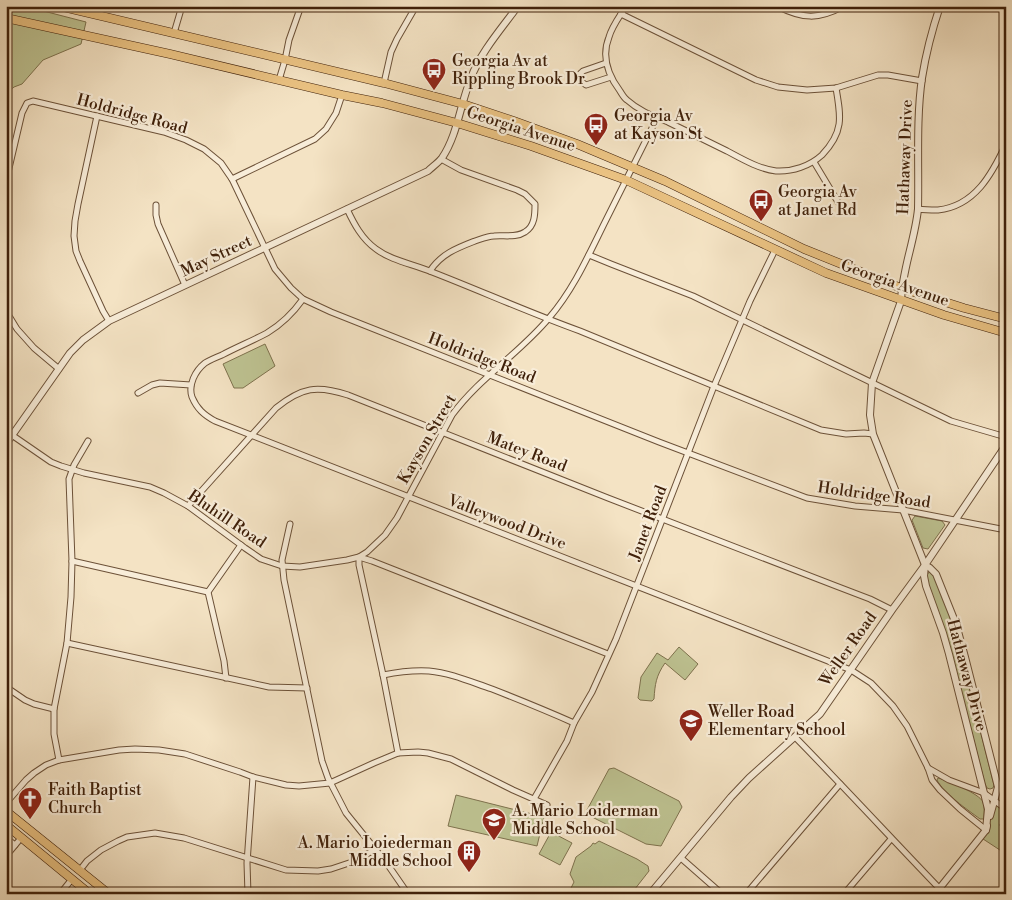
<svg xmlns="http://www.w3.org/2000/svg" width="1012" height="900" font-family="'Libre Bodoni',serif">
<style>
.green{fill:#bec392;stroke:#7e724e}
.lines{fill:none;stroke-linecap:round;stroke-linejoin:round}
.stream{stroke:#777f6c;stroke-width:2}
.minor-casing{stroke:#6c5138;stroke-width:7}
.tertiary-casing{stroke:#6c5138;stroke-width:8}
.primary-casing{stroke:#3f200a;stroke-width:9}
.minor{stroke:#f8edd9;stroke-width:5}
.tertiary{stroke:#f8edd9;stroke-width:6}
.primary{stroke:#eac282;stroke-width:8}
.labels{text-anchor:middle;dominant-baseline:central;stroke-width:4.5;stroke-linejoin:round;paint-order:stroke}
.poi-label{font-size:16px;fill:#3f200a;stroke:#f8edd9;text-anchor:start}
.street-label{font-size:16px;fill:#3f200a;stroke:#f8edd9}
</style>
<rect width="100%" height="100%" fill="#f4e3c4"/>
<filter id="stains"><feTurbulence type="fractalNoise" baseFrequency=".004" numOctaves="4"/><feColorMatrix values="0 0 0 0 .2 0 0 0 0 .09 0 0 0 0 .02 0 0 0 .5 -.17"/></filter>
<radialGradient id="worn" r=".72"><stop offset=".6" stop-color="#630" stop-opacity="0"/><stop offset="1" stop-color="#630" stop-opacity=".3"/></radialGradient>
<!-- green -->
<g class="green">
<polygon points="6,6 24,6 86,22 81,44 43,60 22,84 14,87 6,94"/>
<polygon points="265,344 275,366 243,388 234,388 223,364"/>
<polygon points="915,516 942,521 945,525 928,549 923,548 912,520"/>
<polygon points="929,572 931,572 934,577 947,608 958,642 994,785 993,788 990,789 987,788 985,784 948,640 926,577"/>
<path d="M679,647L698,664L685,680L665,663C656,676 655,684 654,699L652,701L640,700L638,698L641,677L657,653L668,660Z"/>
<polygon points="614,768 679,801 682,807 661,846 646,844 592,817 587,810 609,769"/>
<path d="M938,778C947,780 980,794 983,802C985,807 984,814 984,819H980C968,810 943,793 937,780Z"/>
<polygon points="984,793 1006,809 1006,854 980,837 986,830"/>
<polygon points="456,795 544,817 537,846 448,826"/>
<polygon points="551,832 572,843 560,865 539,854"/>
<polygon points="599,841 637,859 648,866 649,871 631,894 568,894 574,882 570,874 576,857 591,846 593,843 595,844"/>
</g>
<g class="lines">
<!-- stream -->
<polyline class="stream" points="1000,825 1006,830"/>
<defs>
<g id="minor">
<path d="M626,6C620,16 612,26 609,37C601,57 608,75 620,91C622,94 624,98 627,100C638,110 654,117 668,122C688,132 707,141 727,151C742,159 759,169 776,171C792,172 810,166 822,155C844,132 841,117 836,88"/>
<path d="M777,6C803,19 818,20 844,6"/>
<polyline points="621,14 756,80 778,87 807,90 836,88 878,75 888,75 922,81"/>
<polyline points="174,33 182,6"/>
<path d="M606,63L583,71C579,74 578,76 579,80L586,85L611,77"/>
<polyline points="279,80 285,60 289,40 301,6"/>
<polyline points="384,83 391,52 397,39 416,6"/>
<polyline points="97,116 78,204 75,221 74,236 76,251 80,261 103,311 109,321"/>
<polyline points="814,162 838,202"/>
<polyline points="232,179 315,139 326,129 336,113 342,95"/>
<polyline points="6,181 22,113 27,103 33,101 164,132 186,140 204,149 221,163 232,179 275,269 291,288 303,299 331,312 659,442 807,498 855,506 903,510 1006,530"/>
<polyline points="156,205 156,215 158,224 185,285"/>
<path d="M347,209C354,224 362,239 376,249C392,261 413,264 432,272C481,291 530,313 580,331L821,430L846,434L864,433L873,434"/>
<path d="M918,209C925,210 932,210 938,210C975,206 992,174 1006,144"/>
<polyline points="589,255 611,264 693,296 951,421 1006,437"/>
<path d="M430,271C441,254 457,248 475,241C481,239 488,236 494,236C504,235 516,238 525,232C535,226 535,214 535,204L525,194L517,190L461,170L441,159"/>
<path d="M303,299C293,313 282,324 267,333C252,341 237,347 222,355C217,357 210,360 205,363C195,371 188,385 192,397C197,409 204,415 215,421L851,670L871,683L893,706L907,726L928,768L932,780L940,790L960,809L986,830"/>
<polyline points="6,311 17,329 34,348 59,369"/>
<polyline points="138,393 152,385 160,383 191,385"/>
<polyline points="6,431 51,462 61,466 84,473 150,487 164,493 188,506 245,548 261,559 282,566 300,567 347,560 359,557 372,561 608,654"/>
<path d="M188,506L276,408C302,387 317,385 348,395L608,498L836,586L870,599L892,610"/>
<polyline points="290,524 282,560 284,580 322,761 328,778 346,813 388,865 408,894"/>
<polyline points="72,561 208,592"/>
<polyline points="67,643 269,687 307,688"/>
<path d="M383,675C398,672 413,670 429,671C451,673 471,682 492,689C520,700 547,711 574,723"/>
<polyline points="226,678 224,661 208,592 241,545"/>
<polyline points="6,687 25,700 34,704 54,709"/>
<path d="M795,737C844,787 891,838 939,888"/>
<path d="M398,753L383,675L359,565V557L367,552L385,535L397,518L452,415C480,377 519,354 549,318C574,289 589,254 606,220C623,186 640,152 657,118"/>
<polyline points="59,760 54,734 54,709 67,643 71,597 72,561 69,479 74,465 88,441"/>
<polyline points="928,768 949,780 984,793 1006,809"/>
<polyline points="534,799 567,741 574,723 592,692 616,639 714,386 750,301 775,250"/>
<polyline points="6,803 26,780 34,773 46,765 59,760 119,750 135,749 159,750 185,754 240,772 253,777 286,785 299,786 330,783 374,763 398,753 418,752 428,753 451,759 513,790 547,805"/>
<polyline points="6,838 15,845"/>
<polyline points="6,856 21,838"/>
<polyline points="681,858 722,894"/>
<polyline points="80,870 87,861 101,850 118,841 127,837 155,833 184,838 286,870 318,871 331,869 358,860 375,849"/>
<polyline points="60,894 72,879"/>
<polyline points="248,894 247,863 253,777"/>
<polyline points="746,894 840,784"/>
<polyline points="844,894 891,839"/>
</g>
<g id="tertiary">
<path d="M940,6C932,30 926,53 922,78C916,119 919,167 918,209C915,240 902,270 901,301L872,383L870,415L873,434L925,565L924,576L926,586L943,633L949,654L988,809L986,830"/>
<path d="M6,444L70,353L83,340L109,321L428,171C432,167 438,163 442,158C458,134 460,104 471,78C480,53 502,28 518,6"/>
<polyline points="925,565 930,568 936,574 956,624 965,657 998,787 990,816"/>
<polyline points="650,894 731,797 749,778 820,714 892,610 925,565 1006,445"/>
<polyline points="935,894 986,830 987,826"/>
</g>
<g id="primary">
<polyline points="59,6 384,83 463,104 514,121 577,144 665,181 804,249 901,288 964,308 1006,319"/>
<polyline points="6,18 170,54 342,95 382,103 457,123 531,146 626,180 826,273 944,315 1006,333"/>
<polyline points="6,811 109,894"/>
<polyline points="6,825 90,894"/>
</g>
</defs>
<!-- minor casing -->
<use href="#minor" class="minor-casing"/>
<!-- tertiary casing -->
<use href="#tertiary" class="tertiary-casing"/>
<!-- primary casing -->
<use href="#primary" class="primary-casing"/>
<!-- minor -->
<use href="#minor" class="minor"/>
<!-- tertiary -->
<use href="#tertiary" class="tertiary"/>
<!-- primary -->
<use href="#primary" class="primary"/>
</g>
<!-- icons -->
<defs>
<symbol id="bus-pin" viewBox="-11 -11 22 30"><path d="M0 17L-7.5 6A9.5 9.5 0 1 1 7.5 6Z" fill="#8f2418" stroke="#f8edd9"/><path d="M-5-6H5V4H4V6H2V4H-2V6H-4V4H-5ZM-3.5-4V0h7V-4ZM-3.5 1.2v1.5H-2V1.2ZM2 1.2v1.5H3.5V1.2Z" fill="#fff"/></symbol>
<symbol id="school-pin" viewBox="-11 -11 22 30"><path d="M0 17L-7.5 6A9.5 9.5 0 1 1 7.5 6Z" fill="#8f2418" stroke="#f8edd9"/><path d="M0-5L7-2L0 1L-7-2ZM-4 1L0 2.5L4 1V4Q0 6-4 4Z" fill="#fff"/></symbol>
<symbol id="church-pin" viewBox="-11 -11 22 30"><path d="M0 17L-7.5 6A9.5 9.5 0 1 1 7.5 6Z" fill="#8f2418" stroke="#f8edd9"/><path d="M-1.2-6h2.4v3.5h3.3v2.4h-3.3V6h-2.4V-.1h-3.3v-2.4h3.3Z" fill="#fff"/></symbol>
<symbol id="building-pin" viewBox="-11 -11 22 30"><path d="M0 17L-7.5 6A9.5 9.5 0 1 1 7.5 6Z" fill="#8f2418" stroke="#f8edd9"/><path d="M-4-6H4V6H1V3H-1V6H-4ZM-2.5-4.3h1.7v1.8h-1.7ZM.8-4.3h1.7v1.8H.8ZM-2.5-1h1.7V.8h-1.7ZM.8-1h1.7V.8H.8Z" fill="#fff"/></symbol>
</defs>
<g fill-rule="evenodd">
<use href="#bus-pin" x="420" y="56" width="28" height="38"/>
<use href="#bus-pin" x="582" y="111" width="28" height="38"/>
<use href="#bus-pin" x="747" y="187" width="28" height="38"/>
<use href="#school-pin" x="677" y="707" width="28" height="38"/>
<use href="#church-pin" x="16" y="785" width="28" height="38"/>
<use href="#school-pin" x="480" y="806" width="28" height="38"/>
<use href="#building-pin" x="455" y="838" width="28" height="38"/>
</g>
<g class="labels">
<!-- poi labels -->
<g class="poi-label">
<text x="452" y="61">Georgia Av at<tspan x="452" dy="18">Rippling Brook Dr</tspan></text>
<text x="614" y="116">Georgia Av<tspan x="614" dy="18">at Kayson St</tspan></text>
<text x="778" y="192">Georgia Av<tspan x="778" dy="18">at Janet Rd</tspan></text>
<text x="708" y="712">Weller Road<tspan x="708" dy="18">Elementary School</tspan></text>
<text x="48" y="790">Faith Baptist<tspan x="48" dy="18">Church</tspan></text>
<text x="512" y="811">A. Mario Loiderman<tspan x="512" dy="18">Middle School</tspan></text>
<text x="452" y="843" text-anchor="end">A. Mario Loiederman<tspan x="452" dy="18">Middle School</tspan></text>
</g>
<!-- street labels -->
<g class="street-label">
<text transform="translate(132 114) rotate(15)">Holdridge Road</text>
<text transform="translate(521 129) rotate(18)">Georgia Avenue</text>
<text transform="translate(905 157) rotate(-88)">Hathaway Drive</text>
<text transform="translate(216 256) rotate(-25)">May Street</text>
<text transform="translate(895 283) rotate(19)">Georgia Avenue</text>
<text transform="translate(482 358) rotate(21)">Holdridge Road</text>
<text transform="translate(427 439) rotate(-60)">Kayson Street</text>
<text transform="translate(527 452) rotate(21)">Matey Road</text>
<text transform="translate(874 495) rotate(8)">Holdridge Road</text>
<text transform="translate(227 519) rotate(34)">Bluhill Road</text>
<text transform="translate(507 522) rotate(21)">Valleywood Drive</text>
<text transform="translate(648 523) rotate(-69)">Janet Road</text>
<text transform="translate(848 649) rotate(-55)">Weller Road</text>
<text transform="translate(967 675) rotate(75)">Hathaway Drive</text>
</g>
</g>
<!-- margin -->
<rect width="1012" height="900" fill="none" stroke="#f4e3c4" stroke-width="25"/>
<rect x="8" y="8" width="997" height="885" fill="none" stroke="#3f200a" stroke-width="2.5"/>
<rect x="12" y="12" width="987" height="875" fill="none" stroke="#3f200a"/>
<rect width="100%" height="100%" filter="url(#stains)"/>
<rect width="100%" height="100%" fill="url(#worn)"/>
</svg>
